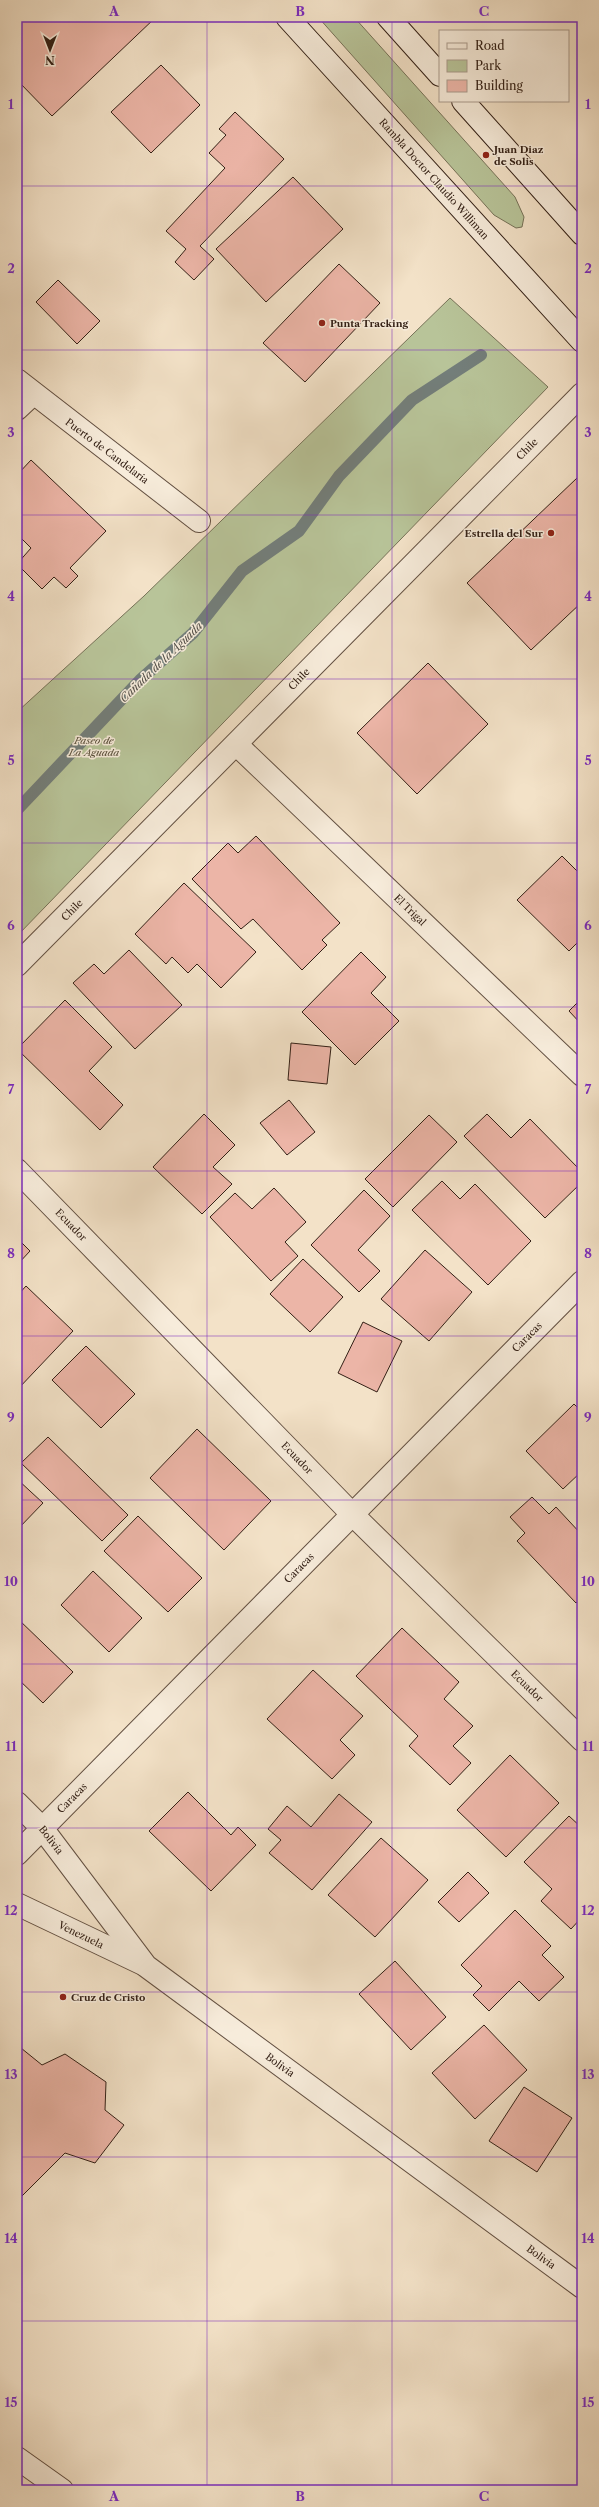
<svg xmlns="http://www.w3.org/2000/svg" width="599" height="2507" font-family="'Libre Caslon Text',serif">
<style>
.green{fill:#b8c499;stroke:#767258}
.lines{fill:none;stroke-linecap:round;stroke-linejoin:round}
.stream{stroke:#737e7a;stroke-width:12}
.building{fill:#ecb5a7;stroke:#332016}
.street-casing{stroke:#635042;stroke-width:24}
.secondary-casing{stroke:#332016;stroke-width:24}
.street{stroke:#f7ecdb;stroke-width:22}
.secondary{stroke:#f7ecdb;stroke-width:22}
.grid{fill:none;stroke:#7b2cbf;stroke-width:1;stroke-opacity:0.55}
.poi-dot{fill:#8f2418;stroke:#f7ecdb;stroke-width:1.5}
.labels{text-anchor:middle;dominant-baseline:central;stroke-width:3;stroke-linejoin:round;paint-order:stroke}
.poi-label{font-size:10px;font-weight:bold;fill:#332016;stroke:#f7ecdb;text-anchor:start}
.street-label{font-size:10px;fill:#332016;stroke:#f7ecdb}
.park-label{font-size:10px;font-style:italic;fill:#5b513d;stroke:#f7ecdb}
.water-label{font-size:11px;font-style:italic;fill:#534f48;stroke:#f7ecdb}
.neatline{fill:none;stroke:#7b2cbf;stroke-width:1.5}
.grid-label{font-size:13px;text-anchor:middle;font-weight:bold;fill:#7b2cbf}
</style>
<rect width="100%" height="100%" fill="#f3e2c8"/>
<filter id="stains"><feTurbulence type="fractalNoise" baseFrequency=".005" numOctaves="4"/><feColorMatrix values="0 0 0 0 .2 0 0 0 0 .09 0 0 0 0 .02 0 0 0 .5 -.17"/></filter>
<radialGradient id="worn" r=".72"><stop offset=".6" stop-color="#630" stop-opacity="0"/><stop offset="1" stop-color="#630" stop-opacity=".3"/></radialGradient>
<!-- green -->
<g class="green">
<polygon points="318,17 354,17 515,197 524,217 522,227 516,228 494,215"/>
<polygon points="450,298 548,387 17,936 17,712 144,596"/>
</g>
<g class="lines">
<!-- stream -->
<polyline class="stream" points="17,810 140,680 193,633 242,571 299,531 339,476 412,400 481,355"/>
</g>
<!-- building -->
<g class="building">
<polygon points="17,17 156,17 52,116 17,80"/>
<polygon points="161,65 200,105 151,153 111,112"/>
<polygon points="235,112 284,159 200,246 214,259 194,280 175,262 186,249 166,231 225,168 209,153 226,135 219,129"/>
<polygon points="293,177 343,229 266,302 216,249"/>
<polygon points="339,264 380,303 305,382 263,343"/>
<polygon points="58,280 100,321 77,344 36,302"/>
<polygon points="31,460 106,531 70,568 78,576 66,588 54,577 42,589 17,564 31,548 17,534 17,475"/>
<polygon points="577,478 582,483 582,602 531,650 467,583"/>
<polygon points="428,663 488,724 417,794 357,733"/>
<polygon points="256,836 340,923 322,940 327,945 302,970 253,919 241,929 192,879 228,843 238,853"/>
<polygon points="562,856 582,876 582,938 569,951 517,900"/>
<polygon points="184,883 256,952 221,988 197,964 188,973 172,957 166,964 135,934"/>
<polygon points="129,950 182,1005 135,1049 73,983 94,964 104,974"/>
<polygon points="361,952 386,977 371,993 399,1021 355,1065 302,1012"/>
<polygon points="582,998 582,1025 569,1011"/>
<polygon points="65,1000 112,1047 89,1071 123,1105 100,1130 17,1049"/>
<polygon points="291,1043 331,1047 327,1084 288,1080"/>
<polygon points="289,1100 315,1132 287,1155 260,1123"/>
<polygon points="204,1114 235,1145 213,1167 232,1184 202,1214 153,1167"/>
<polygon points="487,1114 511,1138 530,1119 582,1172 582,1182 545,1218 464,1136"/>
<polygon points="429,1115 457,1142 393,1207 365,1179"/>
<polygon points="442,1181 460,1199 475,1184 531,1241 488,1285 412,1210"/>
<polygon points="274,1188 306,1222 285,1242 298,1256 271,1281 210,1217 235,1193 252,1209"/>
<polygon points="364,1190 390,1216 358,1250 380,1271 359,1292 311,1245"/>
<polygon points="17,1238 30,1251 17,1265"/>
<polygon points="425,1250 472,1292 429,1341 381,1299"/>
<polygon points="303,1259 343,1297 310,1332 270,1294"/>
<polygon points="26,1286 73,1331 17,1390 17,1296"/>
<polygon points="363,1322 402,1341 377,1392 338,1373"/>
<polygon points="86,1346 135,1394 101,1428 52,1380"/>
<polygon points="574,1404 582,1412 582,1471 563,1489 526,1451"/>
<polygon points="197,1429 271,1501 224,1550 150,1478"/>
<polygon points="48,1437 128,1515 102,1541 21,1463"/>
<polygon points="17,1479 43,1503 17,1530"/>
<polygon points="532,1497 549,1514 556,1507 582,1535 582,1598 576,1603 517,1541 525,1533 510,1517"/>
<polygon points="138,1516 202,1578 168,1612 104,1551"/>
<polygon points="93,1571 142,1618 109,1652 61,1605"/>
<polygon points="17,1618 73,1672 43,1703 17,1678"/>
<polygon points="402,1628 459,1682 444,1699 473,1726 453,1746 471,1763 450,1785 409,1746 418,1736 356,1676"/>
<polygon points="313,1670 363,1716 340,1740 355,1755 332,1779 267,1719"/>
<polygon points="510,1755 559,1803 506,1857 457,1810"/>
<polygon points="188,1792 231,1835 238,1827 256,1845 211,1891 149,1831"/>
<polygon points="339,1794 372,1822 312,1890 269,1853 281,1840 268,1829 287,1806 311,1827"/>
<polygon points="569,1816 582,1828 582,1917 571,1929 541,1901 552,1889 524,1862"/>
<polygon points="381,1838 428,1880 375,1937 328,1895"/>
<polygon points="468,1872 489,1893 459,1922 438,1902"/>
<polygon points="515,1910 551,1946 542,1955 564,1977 539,2001 519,1981 489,2011 473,1995 482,1986 461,1965"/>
<polygon points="395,1961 446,2017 411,2050 359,1994"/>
<polygon points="484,2025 527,2070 475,2119 432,2073"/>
<polygon points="21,2048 42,2065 65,2054 106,2082 105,2110 124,2125 95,2163 65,2153 17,2201 17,2054"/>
<polygon points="524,2087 572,2118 537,2172 489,2141"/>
</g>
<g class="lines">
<defs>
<g id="street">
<polyline points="17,380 199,521"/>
<polyline points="17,409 33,394"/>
<polyline points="237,745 582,1075"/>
<path d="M17,965C206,776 393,584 582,394"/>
<polyline points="17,1170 352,1514 582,1740"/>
<polyline points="17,1803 42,1828 146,1966 582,2287"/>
<polyline points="17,1854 582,1282"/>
<polyline points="17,1904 143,1964"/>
<polyline points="17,2458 62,2490"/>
</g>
<g id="secondary">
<polyline points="287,17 582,341"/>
<polyline points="388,17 440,75"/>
<polyline points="463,101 582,234"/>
</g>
</defs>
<!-- street casing -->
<use href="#street" class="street-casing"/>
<!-- secondary casing -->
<use href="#secondary" class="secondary-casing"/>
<!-- street -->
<use href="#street" class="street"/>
<!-- secondary -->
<use href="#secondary" class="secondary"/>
</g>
<!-- grid -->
<path class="grid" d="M207,17V2490M392,17V2490M17,186H582M17,350H582M17,515H582M17,679H582M17,843H582M17,1007H582M17,1171H582M17,1336H582M17,1500H582M17,1664H582M17,1828H582M17,1992H582M17,2157H582M17,2321H582"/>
<!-- markers -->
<g class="poi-dot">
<circle cx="486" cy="155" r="4"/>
<circle cx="322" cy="323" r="4"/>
<circle cx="551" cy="533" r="4"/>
<circle cx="63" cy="1997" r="4"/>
</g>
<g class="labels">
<!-- poi labels -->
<g class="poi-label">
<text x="494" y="149">Juan Diaz<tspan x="494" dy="12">de Solis</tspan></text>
<text x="330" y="323">Punta Tracking</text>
<text x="543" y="533" text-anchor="end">Estrella del Sur</text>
<text x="71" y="1997">Cruz de Cristo</text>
</g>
<!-- street labels -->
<g class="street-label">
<text transform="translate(434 179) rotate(48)">Rambla Doctor Claudio Williman</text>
<text transform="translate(527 449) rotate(-45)">Chile</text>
<text transform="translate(107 451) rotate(37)">Puerto de Candelaria</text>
<text transform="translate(299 679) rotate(-46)">Chile</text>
<text transform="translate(72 910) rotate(-45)">Chile</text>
<text transform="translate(410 910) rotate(44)">El Trigal</text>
<text transform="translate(71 1225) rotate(46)">Ecuador</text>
<text transform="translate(527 1337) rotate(-45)">Caracas</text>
<text transform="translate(297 1458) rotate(46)">Ecuador</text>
<text transform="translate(299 1568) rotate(-45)">Caracas</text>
<text transform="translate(527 1686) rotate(44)">Ecuador</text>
<text transform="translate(72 1798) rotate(-45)">Caracas</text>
<text transform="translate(51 1840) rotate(52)">Bolivia</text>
<text transform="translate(81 1935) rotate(26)">Venezuela</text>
<text transform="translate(280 2065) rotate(36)">Bolivia</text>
<text transform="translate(541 2257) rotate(36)">Bolivia</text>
</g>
<!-- park labels -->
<g class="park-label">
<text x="94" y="740">Paseo de<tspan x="94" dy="12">La Aguada</tspan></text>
</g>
<!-- water labels -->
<g class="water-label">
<text transform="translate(161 662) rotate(-44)">Cañada de la Aguada</text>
</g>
</g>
<!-- margin -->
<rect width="599" height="2507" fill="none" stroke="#f3e2c8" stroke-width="44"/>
<!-- legend -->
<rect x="439" y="30" width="130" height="72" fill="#f7ecdb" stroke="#a99a8c"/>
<rect x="447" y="43" width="20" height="6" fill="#f7ecdb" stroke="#a99a8c"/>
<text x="475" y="50" font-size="12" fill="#332016">Road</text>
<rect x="447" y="60" width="20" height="12" fill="#b8c499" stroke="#a99a8c"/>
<text x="475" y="70" font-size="12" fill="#332016">Park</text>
<rect x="447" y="80" width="20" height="12" fill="#ecb5a7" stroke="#a99a8c"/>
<text x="475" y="90" font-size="12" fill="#332016">Building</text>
<!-- north arrow -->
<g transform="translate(50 50) rotate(180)" stroke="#f7ecdb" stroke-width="3" paint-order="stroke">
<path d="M0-3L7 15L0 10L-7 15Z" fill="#332016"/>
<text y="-6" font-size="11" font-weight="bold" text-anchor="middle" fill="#332016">N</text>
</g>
<rect x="22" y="22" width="555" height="2463" class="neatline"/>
<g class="grid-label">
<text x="114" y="16">A</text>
<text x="300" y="16">B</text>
<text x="484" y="16">C</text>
<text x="11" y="109">1</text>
<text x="588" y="109">1</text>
<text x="11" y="273">2</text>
<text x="588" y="273">2</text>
<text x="11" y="437">3</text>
<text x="588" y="437">3</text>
<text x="11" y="601">4</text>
<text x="588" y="601">4</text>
<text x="11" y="765">5</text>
<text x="588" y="765">5</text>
<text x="11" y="930">6</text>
<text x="588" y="930">6</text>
<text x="11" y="1094">7</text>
<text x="588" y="1094">7</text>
<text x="11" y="1258">8</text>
<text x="588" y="1258">8</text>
<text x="11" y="1422">9</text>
<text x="588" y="1422">9</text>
<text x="11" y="1586">10</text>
<text x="588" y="1586">10</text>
<text x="11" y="1751">11</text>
<text x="588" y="1751">11</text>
<text x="11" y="1915">12</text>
<text x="588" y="1915">12</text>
<text x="11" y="2079">13</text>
<text x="588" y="2079">13</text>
<text x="11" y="2243">14</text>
<text x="588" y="2243">14</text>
<text x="11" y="2407">15</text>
<text x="588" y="2407">15</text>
<text x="114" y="2501">A</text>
<text x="300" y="2501">B</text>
<text x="484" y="2501">C</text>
</g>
<rect width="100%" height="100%" filter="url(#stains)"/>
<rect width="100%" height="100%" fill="url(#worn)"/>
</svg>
